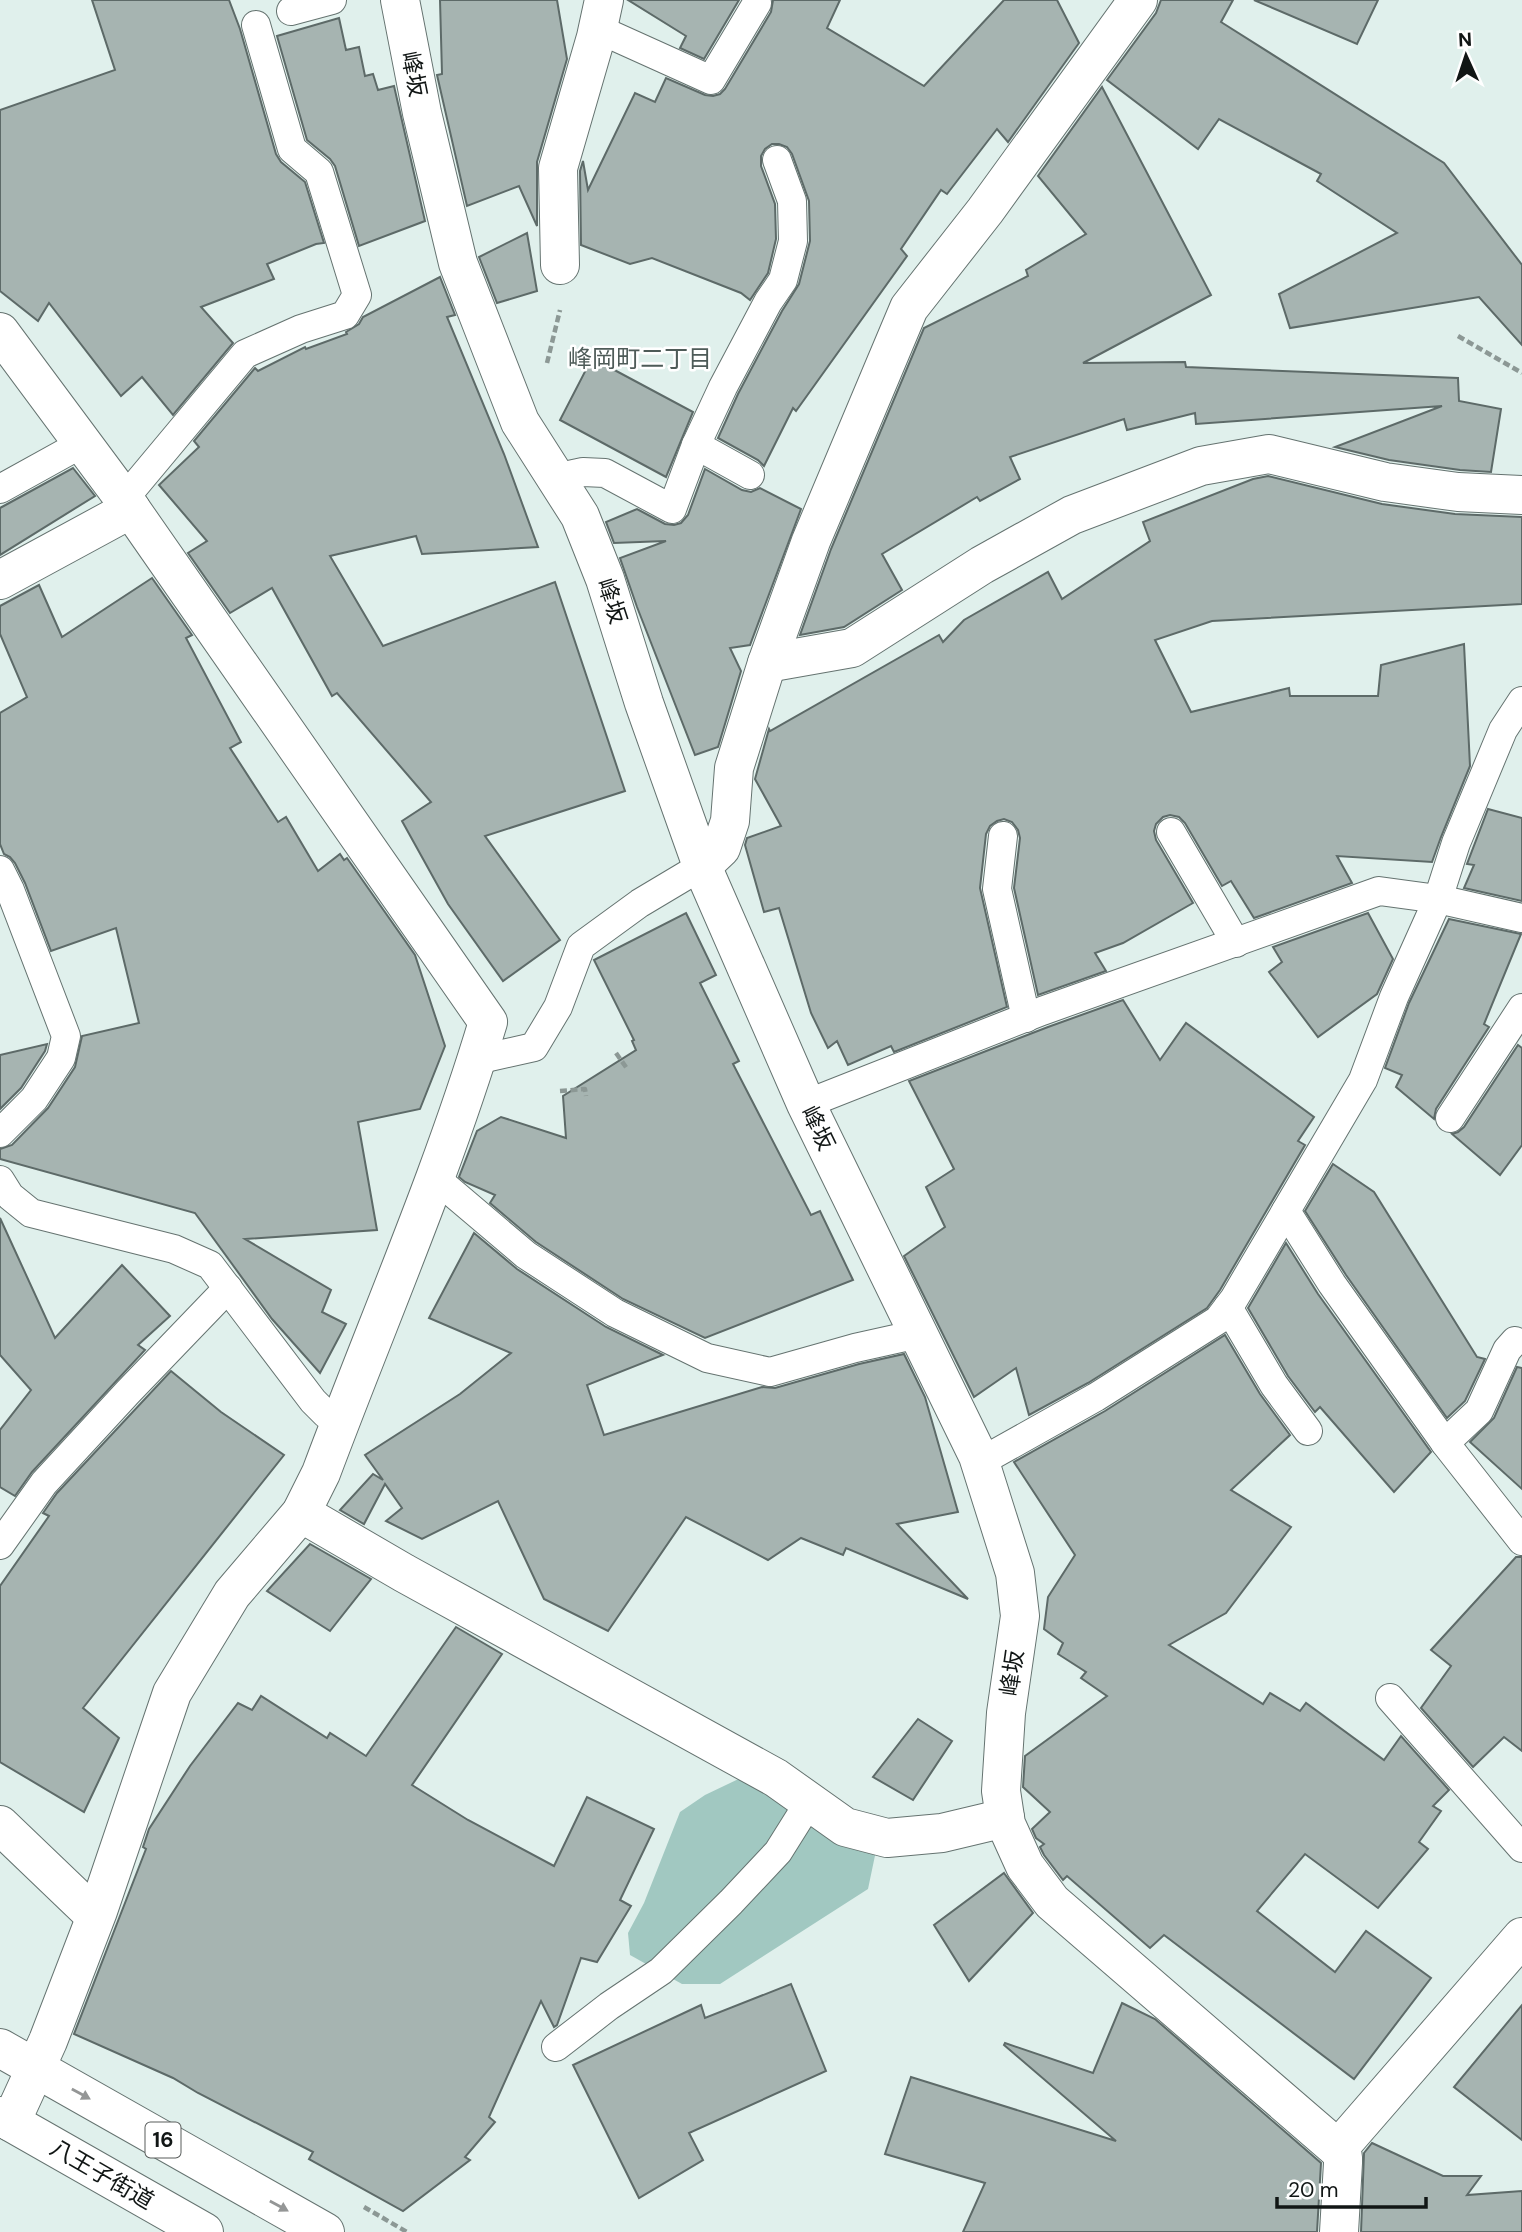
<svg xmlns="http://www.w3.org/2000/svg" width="1522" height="2232" font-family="'DM Sans','Noto Sans JP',sans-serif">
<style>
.green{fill:#a1c8c1}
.building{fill:#a6b4b1;stroke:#5d6a68;stroke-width:2}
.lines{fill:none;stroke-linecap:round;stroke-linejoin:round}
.lane-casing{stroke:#657370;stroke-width:30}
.street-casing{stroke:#657370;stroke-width:40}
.highway-casing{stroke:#657370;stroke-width:40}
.path{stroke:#8c9895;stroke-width:4.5;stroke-dasharray:7 3.5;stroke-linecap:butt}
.lane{stroke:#fff;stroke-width:28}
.street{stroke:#fff;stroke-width:38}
.highway{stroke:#fff;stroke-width:38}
.oneway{fill:#949696}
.labels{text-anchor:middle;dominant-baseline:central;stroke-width:5;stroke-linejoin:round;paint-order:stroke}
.shield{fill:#fff;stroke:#585c5b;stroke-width:2}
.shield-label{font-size:21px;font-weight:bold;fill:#111615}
.street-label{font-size:23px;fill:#111615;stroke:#fff}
.neighbourhood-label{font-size:24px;fill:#4e5b58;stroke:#fff}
</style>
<rect width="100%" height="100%" fill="#e0f0ec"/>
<!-- green -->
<polygon class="green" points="749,1774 877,1846 868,1889 720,1984 682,1984 630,1955 628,1933 644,1903 680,1812 705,1795"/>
<!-- building -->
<g class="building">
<polygon points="92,0 229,0 240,29 276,154 281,162 305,182 324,243 316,244 267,264 274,279 201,307 233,343 173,415 142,377 121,396 49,303 38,321 0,291 0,110 115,70"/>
<polygon points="440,0 557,0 567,59 537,162 537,226 519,186 467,206 437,75 442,74"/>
<polygon points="628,0 739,0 704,59 680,48 686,36"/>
<polygon points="773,0 840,0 827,28 924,86 1004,0 1057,0 1079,43 1008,142 997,129 947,194 941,190 901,249 907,256 796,411 793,408 764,466 758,460 718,438 738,394 782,311 799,284 810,241 809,201 792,154 787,147 779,144 772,144 765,149 761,156 761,166 775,204 776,239 768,273 750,300 741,293 652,258 630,264 581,245 580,171 583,161 588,190 635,93 655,102 666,78 705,95 713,96 720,94 725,89 771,12"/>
<polygon points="1161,0 1233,0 1221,22 1444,163 1522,265 1522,345 1479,297 1290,328 1279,294 1397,233 1317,181 1321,174 1219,119 1198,149 1107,80 1156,13"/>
<polygon points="1254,0 1378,0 1357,44"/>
<polygon points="339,18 346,50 359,47 365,76 373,74 378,90 394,86 425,221 359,246 335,166 330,159 307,140 277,36"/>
<polygon points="1102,87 1211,295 1083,363 1185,362 1186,367 1458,378 1459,401 1501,409 1491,472 1460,470 1389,460 1335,447 1442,406 1196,424 1195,413 1127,430 1124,419 1010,457 1020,479 980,501 977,497 882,554 902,590 844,627 800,635 831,549 924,328 1028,276 1026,270 1086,234 1038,176"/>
<polygon points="527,233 537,291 497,303 479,257"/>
<polygon points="440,277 455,315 447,317 504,454 538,547 422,554 416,536 330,556 383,646 555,582 625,791 485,836 560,940 503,981 448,904 402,821 431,802 337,693 332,696 272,588 230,613 188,553 207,541 159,485 199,447 194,441 255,368 258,371 305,347 306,349 347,334 346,332 359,324 363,317"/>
<polygon points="592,358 693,412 666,477 560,420"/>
<polygon points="73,468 95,496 0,555 0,508"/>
<polygon points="705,469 742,490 751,492 760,488 801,509 750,645 730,648 741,671 718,747 695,755 637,607 620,558 666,541 614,543 606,522 637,509 665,524 674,525 681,523 688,515"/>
<polygon points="1268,476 1382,504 1455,514 1522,517 1522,604 1212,621 1155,640 1191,712 1289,688 1290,696 1378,696 1381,665 1464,644 1470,766 1441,837 1432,862 1337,856 1352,883 1254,918 1231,881 1222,886 1185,823 1179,817 1170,815 1163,817 1156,824 1154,831 1156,840 1193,903 1123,943 1095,953 1106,971 1038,995 1014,888 1020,838 1018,830 1012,822 1004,819 997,821 990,826 986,834 980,888 1007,1007 894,1052 891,1046 848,1065 837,1041 828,1048 811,1013 779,908 764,912 745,845 747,838 781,826 755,779 769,729 770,731 939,635 943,642 964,620 1048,572 1062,599 1150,541 1143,522 1253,479"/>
<polygon points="152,578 192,635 186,638 241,742 230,748 278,822 286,817 318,871 340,854 344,860 347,858 415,955 445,1046 420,1109 358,1122 377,1230 245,1239 331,1290 322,1312 346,1324 320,1373 272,1319 195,1213 0,1159 0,1149 12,1145 48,1108 75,1067 82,1036 139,1023 116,928 51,951 25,883 15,863 10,857 4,854 0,844 0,713 27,697 0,634 0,606 39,585 62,637"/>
<polygon points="1488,809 1522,818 1522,901 1464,888 1474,865 1467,864"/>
<polygon points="686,913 716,975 700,983 739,1061 733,1064 811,1215 820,1211 853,1280 705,1338 623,1299 536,1242 490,1203 495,1195 465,1182 459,1177 477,1131 501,1117 566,1138 563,1096 636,1050 632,1041 634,1040 594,960"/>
<polygon points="1368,913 1393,959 1377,994 1318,1037 1269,972 1282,962 1273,947"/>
<polygon points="1449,919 1521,934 1484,1024 1489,1027 1436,1109 1434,1119 1396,1087 1402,1075 1385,1068 1409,1003"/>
<polygon points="1123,1000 1160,1060 1186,1023 1314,1117 1298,1141 1305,1145 1220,1290 1207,1308 1088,1383 1029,1415 1016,1368 974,1397 904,1256 945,1227 926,1187 954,1169 909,1081 1048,1027"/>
<polygon points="47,1044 45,1051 21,1088 0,1109 0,1055"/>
<polygon points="1518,1045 1522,1048 1522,1145 1500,1175 1452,1134 1458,1132 1464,1127"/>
<polygon points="1333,1164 1374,1192 1477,1357 1485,1359 1465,1401 1447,1418 1346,1275 1305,1211"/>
<polygon points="0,1218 55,1338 122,1265 170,1316 138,1345 145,1350 32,1472 15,1496 0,1487 0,1430 31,1390 0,1355"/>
<polygon points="474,1233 517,1269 606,1327 663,1355 587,1385 604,1435 762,1387 775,1388 859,1364 904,1354 925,1397 958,1512 897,1524 968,1599 846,1548 843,1555 801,1538 768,1560 686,1517 608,1631 544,1599 498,1501 422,1539 386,1521 402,1508 385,1484 364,1524 340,1510 373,1474 383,1480 365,1455 460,1394 511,1353 429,1318"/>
<polygon points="1286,1243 1318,1294 1431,1452 1394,1492 1320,1407 1315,1412 1288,1376 1248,1308"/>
<polygon points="1225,1335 1260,1394 1290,1435 1231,1490 1291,1527 1226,1613 1169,1645 1263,1704 1270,1693 1300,1711 1306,1703 1384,1760 1401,1736 1449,1790 1433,1806 1441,1811 1419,1842 1428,1849 1378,1908 1305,1854 1257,1911 1335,1972 1366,1931 1431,1978 1354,2079 1164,1935 1150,1948 1067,1876 1063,1880 1044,1855 1040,1847 1044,1844 1036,1838 1032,1829 1050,1812 1023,1787 1025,1756 1107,1696 1081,1678 1086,1672 1058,1654 1063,1643 1044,1629 1048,1597 1075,1555 1014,1462 1105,1411"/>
<polygon points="1517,1367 1522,1368 1522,1489 1470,1442 1494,1418"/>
<polygon points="171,1371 221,1412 284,1455 83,1708 119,1738 84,1812 0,1762 0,1586 49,1516 43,1513 57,1493"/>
<polygon points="310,1544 371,1579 330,1631 267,1591"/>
<polygon points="1516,1557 1522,1557 1522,1751 1504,1737 1473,1767 1421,1708 1451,1666 1431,1650"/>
<polygon points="456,1627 502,1654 412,1785 468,1820 554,1866 587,1797 654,1829 620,1900 631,1906 597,1962 581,1958 557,2025 554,2027 541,2001 489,2117 495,2122 465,2157 470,2160 403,2211 309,2159 313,2152 198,2093 173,2078 74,2034 146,1849 143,1847 149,1829 190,1766 238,1703 252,1710 261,1696 327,1738 330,1733 366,1756"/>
<polygon points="918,1719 952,1741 913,1800 873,1777"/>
<polygon points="1004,1873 1033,1913 969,1981 934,1925"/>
<polygon points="791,1984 826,2071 689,2133 703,2160 639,2198 573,2065 701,2005 705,2018"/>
<polygon points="1122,2003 1155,2019 1321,2163 1317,2232 963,2232 985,2183 885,2154 911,2077 1116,2141 1004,2045 1005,2043 1093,2073"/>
<polygon points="1522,2005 1522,2140 1454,2087"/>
<polygon points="1372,2143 1443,2176 1481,2176 1467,2195 1522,2191 1522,2232 1361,2232 1364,2153"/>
</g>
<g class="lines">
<defs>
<g id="lane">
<polyline points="291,11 332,0"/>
<polyline points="598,29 711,80 757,3"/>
<polyline points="696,445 750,475"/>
<polyline points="555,478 583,472 605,473 672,509 696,445 723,387 768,302 783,280 793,241 792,201 777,160"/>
<polyline points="0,489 83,443"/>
<polyline points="124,499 245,354 301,329 345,315 357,295 319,172 292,149 256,25"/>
<polyline points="1171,832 1236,943"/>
<polyline points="1003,836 997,889 1026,1018"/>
<polyline points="0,870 10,890 66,1036 61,1058 34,1099 0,1133"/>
<polyline points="476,1060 534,1047 558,1007 581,946 640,903 702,866"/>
<polyline points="806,1104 1042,1011 1379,891 1438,899 1522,918"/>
<polyline points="1450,1118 1522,1008"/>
<polyline points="434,1177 526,1255 615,1313 707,1358 770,1372 855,1348 918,1334"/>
<polyline points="0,1180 10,1196 31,1213 174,1249 210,1265 313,1401 326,1414 340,1421"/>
<polyline points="1286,1211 1332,1284 1445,1443 1522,1541"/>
<polyline points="1228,1307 1274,1385 1308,1431"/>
<polyline points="1445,1443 1479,1411 1507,1350 1515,1341"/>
<polyline points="980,1462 1096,1397 1218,1320 1234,1299 1363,1080 1394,997 1438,899 1456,843 1503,730 1522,701"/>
<polyline points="0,1545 44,1483 128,1392 228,1288"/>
<polyline points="1390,1698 1522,1848"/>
<polyline points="556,2047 609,2006 661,1971 731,1902 778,1852 810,1801"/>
</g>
<g id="street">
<polyline points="400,0 422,113 458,263 520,422 580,516 605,579 644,703 702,866 806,1104 978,1456 1015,1573 1020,1616 1006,1713 1001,1791 1006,1824 1025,1866 1052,1902 1338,2149 1343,2157 1343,2163 1339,2232"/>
<polyline points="560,265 558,168 596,37 604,0"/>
<path d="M0,332L124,499L488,1022C442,1175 377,1323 321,1473L301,1513L232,1594L172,1693L98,1911L48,2041L11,2122"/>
<polyline points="0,580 131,509"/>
<polyline points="767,663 852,648 982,565 1072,515 1201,466 1269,454 1385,482 1458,492 1522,495"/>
<polyline points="702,866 721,848 730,821 734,768 767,663 811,541 909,308 985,211 1138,0"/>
<polyline points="301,1513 404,1573 776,1778 845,1827 887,1838 942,1833 1005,1818"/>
<polyline points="0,1825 95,1916"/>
<polyline points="1338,2149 1522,1937"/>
</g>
<g id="highway">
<polyline points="0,2048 325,2232"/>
<polyline points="0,2116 204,2232"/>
</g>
</defs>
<!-- lane casing -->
<use href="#lane" class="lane-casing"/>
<!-- street casing -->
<use href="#street" class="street-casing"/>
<!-- highway casing -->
<use href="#highway" class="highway-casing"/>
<!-- path -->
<g class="path">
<polyline points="1458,336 1522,373"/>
<polyline points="547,363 560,310"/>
<polyline points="616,1053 628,1070"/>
<polyline points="560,1091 585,1089 586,1096"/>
<polyline points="364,2207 407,2232"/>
</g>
<!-- lane -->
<use href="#lane" class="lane"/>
<!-- street -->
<use href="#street" class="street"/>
<!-- highway -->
<use href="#highway" class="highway"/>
</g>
<!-- one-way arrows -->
<defs><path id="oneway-solid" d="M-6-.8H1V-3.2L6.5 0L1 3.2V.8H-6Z" transform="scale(1.75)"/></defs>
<g class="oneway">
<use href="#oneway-solid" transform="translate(81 2094) rotate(29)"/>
<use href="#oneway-solid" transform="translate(279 2206) rotate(29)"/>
</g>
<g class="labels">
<!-- shield labels -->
<rect class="shield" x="145.5" y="2122.5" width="35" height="35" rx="5"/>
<g class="shield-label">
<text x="163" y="2140">16</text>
</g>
<!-- street labels -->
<g class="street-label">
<text transform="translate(414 74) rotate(79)">峰坂</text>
<text transform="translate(612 601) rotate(72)">峰坂</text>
<text transform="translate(818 1128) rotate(64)">峰坂</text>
<text transform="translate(1012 1673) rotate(-82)">峰坂</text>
<text transform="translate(102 2174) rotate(30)">八王子街道</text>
</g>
<!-- neighbourhood labels -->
<g class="neighbourhood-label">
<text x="640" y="358">峰岡町二丁目</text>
</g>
</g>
<!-- north arrow -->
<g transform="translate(1466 56) rotate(357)" stroke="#ffffff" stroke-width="5" paint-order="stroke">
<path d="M0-5L12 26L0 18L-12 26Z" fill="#111615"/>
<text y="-10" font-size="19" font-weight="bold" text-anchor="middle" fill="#111615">N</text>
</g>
<!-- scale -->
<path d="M1277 2197v10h149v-10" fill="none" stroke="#111615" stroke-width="3.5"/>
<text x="1288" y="2197" font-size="21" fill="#111615" stroke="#ffffff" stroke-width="5" paint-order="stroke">20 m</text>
</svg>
